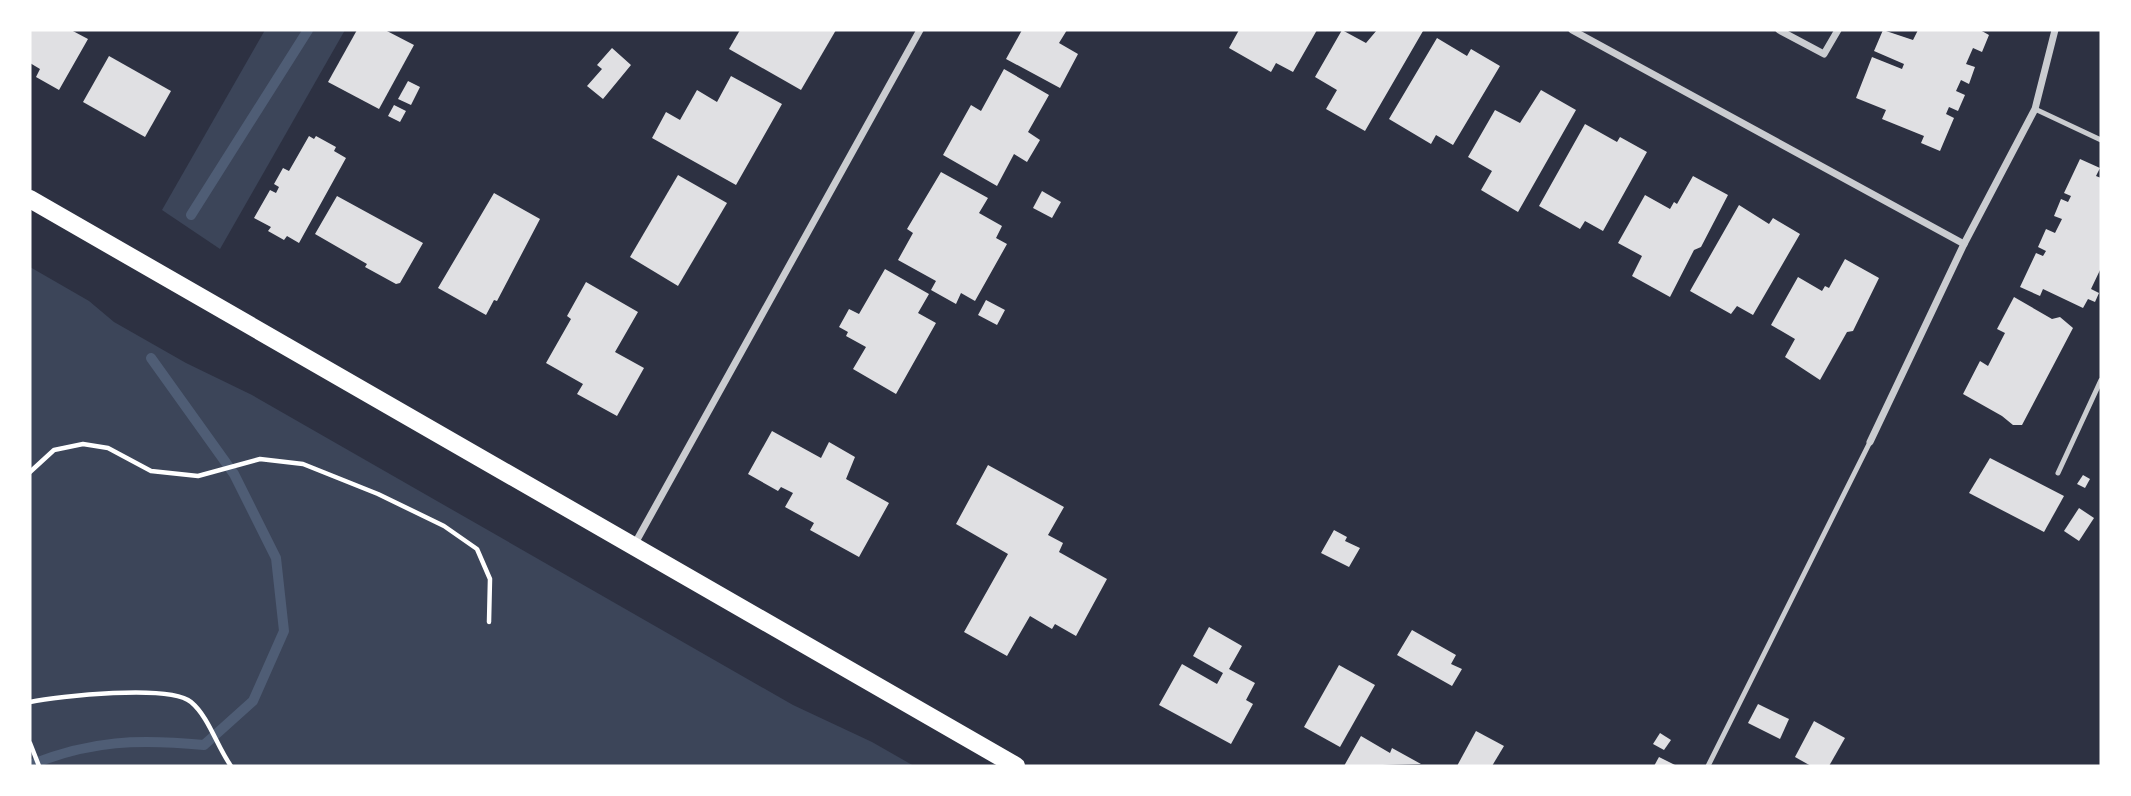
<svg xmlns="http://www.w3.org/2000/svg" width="2131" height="796" font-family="Manrope,sans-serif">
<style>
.green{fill:#3c4559}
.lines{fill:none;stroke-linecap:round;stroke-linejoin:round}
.stream{stroke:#4f5d75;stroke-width:10}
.building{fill:#e0e0e3}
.path{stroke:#fff;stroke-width:4.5}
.service{stroke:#caccd0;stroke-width:5}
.minor{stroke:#caccd0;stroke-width:7}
.primary{stroke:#fff;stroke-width:18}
</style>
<rect width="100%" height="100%" fill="#2d3142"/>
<!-- green -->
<g class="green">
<polygon points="265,30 345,30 220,249 162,210"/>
<polygon points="30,267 89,301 114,322 186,363 252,395 793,705 872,742 914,766 30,766"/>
</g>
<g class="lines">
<!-- stream -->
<g class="stream">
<polyline points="191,215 308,30"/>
<path d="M30,765C91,740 139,739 204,745L253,701L284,631L276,558L234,474L151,358"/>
</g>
</g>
<!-- building -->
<g class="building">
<polygon points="30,30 71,30 88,39 59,90 36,77 40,69 30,63"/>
<polygon points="357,30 385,30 414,45 379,109 328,82"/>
<polygon points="740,30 836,30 801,90 729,49"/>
<polygon points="1022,30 1067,30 1059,43 1078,54 1060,88 1006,59"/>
<polygon points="1239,30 1317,30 1293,72 1276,63 1271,72 1229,48"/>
<polygon points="1342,30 1366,43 1377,30 1423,31 1365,131 1326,109 1337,90 1315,77"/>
<polygon points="1883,30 1913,40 1918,30 1980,30 1989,35 1982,52 1973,48 1966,64 1975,67 1969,84 1961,80 1956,91 1965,95 1958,111 1949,107 1946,114 1954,118 1940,151 1921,143 1924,136 1882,119 1886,110 1856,98 1872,57 1902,69 1904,64 1874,51"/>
<polygon points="1437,38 1467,56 1471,49 1500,66 1453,145 1436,135 1431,144 1389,119"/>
<polygon points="612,48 631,65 603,99 587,86 602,69 597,65"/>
<polygon points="109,56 171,91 145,137 83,102"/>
<polygon points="1004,69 1049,95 1028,132 1040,140 1027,162 1014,154 997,186 943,155 971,105 981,111"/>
<polygon points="731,76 782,104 736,185 652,138 666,112 680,120 697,90 717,102"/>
<polygon points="408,81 420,87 411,105 398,99"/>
<polygon points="1541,90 1576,110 1518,212 1481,190 1492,171 1468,157 1495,110 1520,123"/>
<polygon points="394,105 406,111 400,122 388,116"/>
<polygon points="1585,124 1617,142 1620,137 1647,152 1603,231 1585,221 1580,229 1539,206"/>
<polygon points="309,136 314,139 316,136 336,147 334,151 346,158 299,243 287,236 284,240 268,231 271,227 254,218 270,190 276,193 279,187 274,184 283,168 289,171"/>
<polygon points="2080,159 2100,168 2096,176 2101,178 2101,268 2091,289 2099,293 2095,302 2088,299 2083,308 2043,289 2040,296 2020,287 2036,253 2043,256 2046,251 2038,247 2046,229 2055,233 2062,219 2054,216 2061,199 2068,202 2071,196 2064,193"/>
<polygon points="941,172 988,198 979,213 1002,226 996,238 1007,244 975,301 961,293 956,304 931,290 936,281 898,260 913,233 907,229"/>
<polygon points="678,175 727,203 678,286 630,257"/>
<polygon points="1693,176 1728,195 1701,247 1694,250 1670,297 1632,276 1642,256 1618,243 1645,195 1670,209 1674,202 1677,204"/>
<polygon points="1042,191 1061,202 1052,218 1033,208"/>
<polygon points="494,193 540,219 497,301 494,300 486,315 438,288"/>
<polygon points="337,196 423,243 400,283 396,284 365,267 367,264 315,234"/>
<polygon points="1739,205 1769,224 1773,218 1800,234 1753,315 1737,306 1731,314 1690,291"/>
<polygon points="1845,259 1879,278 1853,331 1847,332 1820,380 1785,357 1795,339 1771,325 1798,277 1822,291 1825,286 1829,288"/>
<polygon points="885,269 929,294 918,313 936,323 896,394 853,369 866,347 846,336 848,332 839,327 849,309 859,314"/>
<polygon points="586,282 638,312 615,352 644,368 617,416 577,394 583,384 546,363 571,319 567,316"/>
<polygon points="2014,297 2052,319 2060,317 2073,328 2022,425 2013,425 2002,416 1963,394 1980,361 1988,366 2005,333 1997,329"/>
<polygon points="986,300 1005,310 997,325 978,315"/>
<polygon points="772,431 821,458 829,442 855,457 846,479 889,503 859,557 810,530 814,523 785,507 793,493 781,487 778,491 748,474"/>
<polygon points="1990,458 2064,496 2044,532 1969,493"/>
<polygon points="988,465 1064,507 1048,535 1063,543 1059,552 1107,579 1076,636 1055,624 1052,629 1030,616 1007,656 964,632 1008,554 956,524"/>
<polygon points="2083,475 2090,479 2085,488 2077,484"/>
<polygon points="2079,508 2094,518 2079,541 2064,531"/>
<polygon points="1334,530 1347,537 1345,541 1360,548 1349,567 1321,553"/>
<polygon points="1209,627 1242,646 1229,669 1255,683 1246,700 1253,704 1231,744 1159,705 1182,664 1217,684 1223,673 1193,656"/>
<polygon points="1412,630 1456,655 1451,664 1462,669 1452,686 1397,655"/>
<polygon points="1339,665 1375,685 1340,747 1304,727"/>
<polygon points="1758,704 1789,719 1780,739 1748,723"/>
<polygon points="1814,721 1845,738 1829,766 1811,766 1795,757"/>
<polygon points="1476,731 1504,746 1492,766 1457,766"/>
<polygon points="1660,733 1671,740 1664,750 1653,744"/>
<polygon points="1361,736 1390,753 1392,748 1421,764 1344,766"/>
<polygon points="1659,757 1677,766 1654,766"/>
</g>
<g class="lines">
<!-- path -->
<g class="path">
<polyline points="30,472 54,450 83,444 108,448 151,471 198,476 260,459 303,464 378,494 444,526 477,549 490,579 489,622"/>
<path d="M30,702C58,696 170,684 191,702C209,717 217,747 231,766"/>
<polyline points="30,743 39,766"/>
</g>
<!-- service -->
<g class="service">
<polyline points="2035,109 2101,140"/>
<polyline points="2058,473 2101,380"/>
<polyline points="1708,766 1870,442"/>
</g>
<!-- minor -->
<g class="minor">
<polyline points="1572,30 1964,244"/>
<polyline points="1779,30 1824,54 1838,30"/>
<polyline points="1870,442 1964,244 2035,109 2055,30"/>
<polyline points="633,547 920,30"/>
</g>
<!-- primary -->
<polyline class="primary" points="30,199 1016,766"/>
</g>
<!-- border -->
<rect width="2131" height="796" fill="none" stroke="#ffffff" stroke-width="63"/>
</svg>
